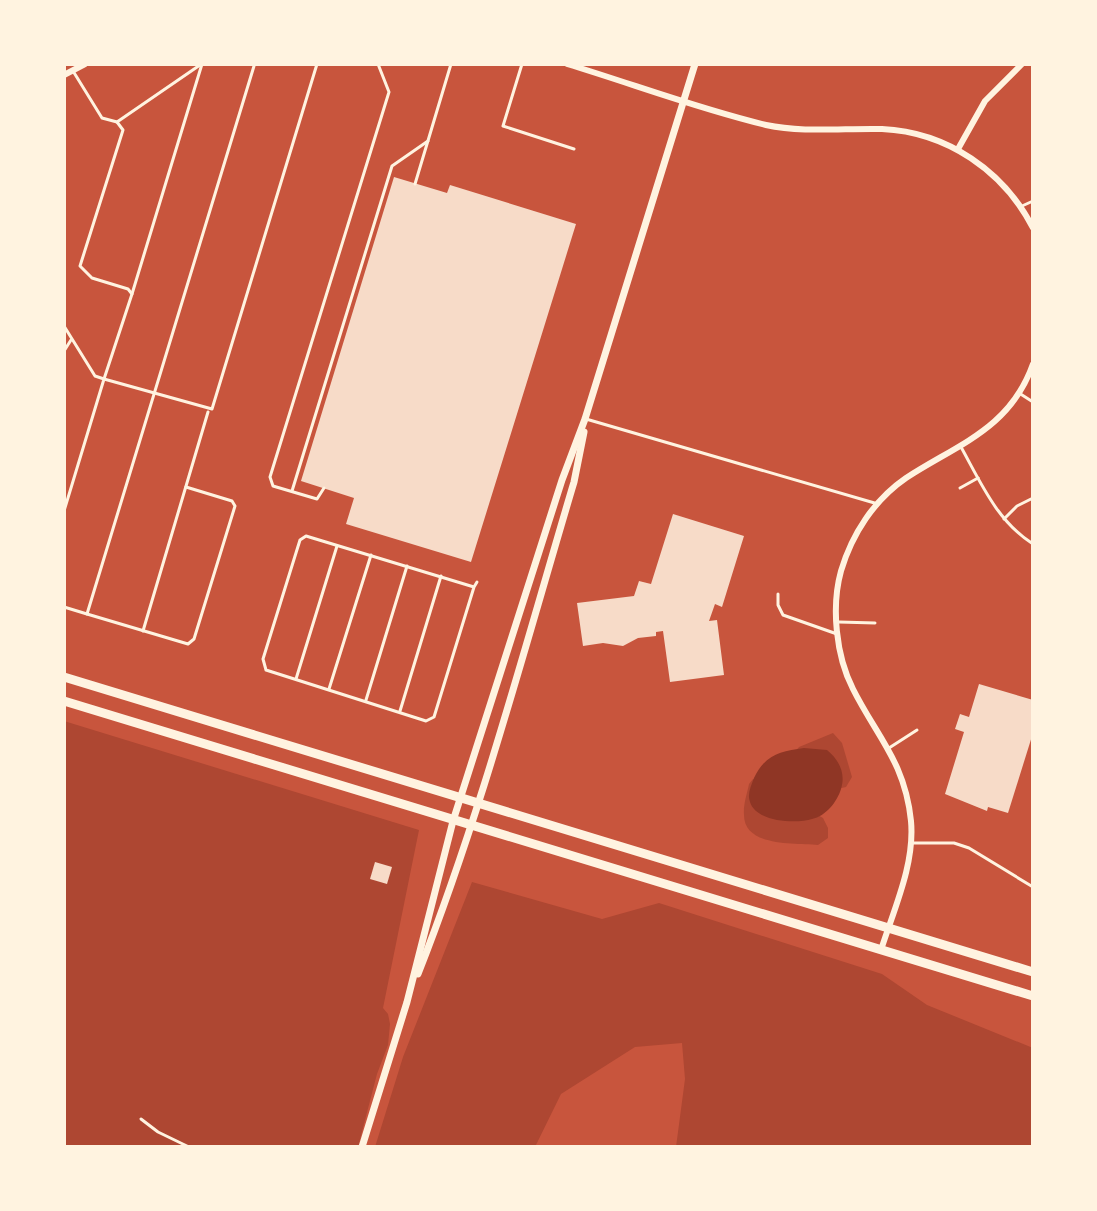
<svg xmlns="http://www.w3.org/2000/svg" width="1097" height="1211" font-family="'Open Sans',sans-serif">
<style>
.green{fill:#ae4732}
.water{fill:#8f3625}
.building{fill:#f7dbc8}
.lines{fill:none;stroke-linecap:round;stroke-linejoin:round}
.service{stroke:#fff3e0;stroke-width:3}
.minor{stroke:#fff3e0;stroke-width:6}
.tertiary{stroke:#fff3e0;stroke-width:7}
.primary{stroke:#fff3e0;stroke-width:9}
</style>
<rect width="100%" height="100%" fill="#c8553d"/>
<!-- green -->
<g class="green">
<polygon points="64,721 419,830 383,1008 388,1014 390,1024 388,1045 377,1074 358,1147 64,1147"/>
<polygon points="833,733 842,743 852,777 846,787 837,789 795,752 799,747"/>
<path d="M753,779H757L823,818L828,828V838L818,845C795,843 744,847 744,815C743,805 747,794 749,784Z"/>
<polygon points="472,882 602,919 659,903 882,974 927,1005 1033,1048 1033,1147 676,1147 685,1079 682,1043 635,1047 561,1094 535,1147 375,1147 403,1057"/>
</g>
<!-- water -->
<path class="water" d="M804,748L827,750C839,760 846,773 841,789C837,802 826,816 812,819C796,824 756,822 750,802C747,794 751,786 754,778C765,755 780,751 804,748Z"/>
<!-- building -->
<g class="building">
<polygon points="394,177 447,193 450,185 576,224 471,562 346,524 354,498 301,481"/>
<polygon points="673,514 744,536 722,607 715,604 709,621 717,620 724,675 670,682 663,631 656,632 656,636 638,638 623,646 603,643 583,646 577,603 634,596 639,581 651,584"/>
<polygon points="979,684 1033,700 1033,733 1008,813 988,807 987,811 945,794 964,732 955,729 960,714 969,717"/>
<polygon points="375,862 392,867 387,884 370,879"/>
</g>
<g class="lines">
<!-- service -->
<g class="service">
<polyline points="239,64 295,64"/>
<polyline points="522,64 503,126 574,149"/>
<polyline points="73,71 102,118 117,122 200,65"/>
<polyline points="117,122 123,130 80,266 92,278 128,289 132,294 104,379 212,409 317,64"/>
<polyline points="415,184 451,64"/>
<polyline points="1022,206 1033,201"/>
<polyline points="132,294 202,64"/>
<polyline points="64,326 95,376 104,379 64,511"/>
<polyline points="64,351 71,340"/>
<polyline points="1019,393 1033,402"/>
<polyline points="586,419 878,504"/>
<path d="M961,447C981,483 997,521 1033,544"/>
<polyline points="186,487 232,501 235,506 194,639 188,644 87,614 254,66"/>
<polyline points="324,488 317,499 273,486 270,477 389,92 378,64"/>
<polyline points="960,488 978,478"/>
<polyline points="292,491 392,166 428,141"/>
<polyline points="1004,519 1017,506 1033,498"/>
<polyline points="474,587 434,717 426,721 266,670 263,659 300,540 306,536 474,587 477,582"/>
<polyline points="778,594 778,605 783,615 837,634"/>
<polyline points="64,607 87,614"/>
<polyline points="839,622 875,623"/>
<polyline points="143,631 208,412"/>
<polyline points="296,679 337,546"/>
<polyline points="329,689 371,555"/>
<polyline points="366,700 407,566"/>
<polyline points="400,711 441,576"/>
<polyline points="889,748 917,730"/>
<polyline points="913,843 954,843 969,848 1033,887"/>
<polyline points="141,1119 158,1132 189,1147"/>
</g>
<!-- minor -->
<g class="minor">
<path d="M567,64C633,84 699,109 766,125C803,133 844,128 882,129C947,132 1004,171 1033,228"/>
<polyline points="64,75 85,64"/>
<polyline points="958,149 985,101 1022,64"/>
<path d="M881,950C894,909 915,864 911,821C905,762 877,737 853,689C836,656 831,607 841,571C852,534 874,500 906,478C958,444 1010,429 1033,364"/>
</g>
<!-- tertiary -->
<g class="tertiary">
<path d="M418,974C481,814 525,646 574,482L584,432"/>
<polyline points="362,1147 407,1002 453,821 562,480 585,419 695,64"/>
</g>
<!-- primary -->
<g class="primary">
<polyline points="64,677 1033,972"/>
<polyline points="64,701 1033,996"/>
</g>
</g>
<!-- border -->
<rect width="1097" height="1211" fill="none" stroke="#fff3e0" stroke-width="132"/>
</svg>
